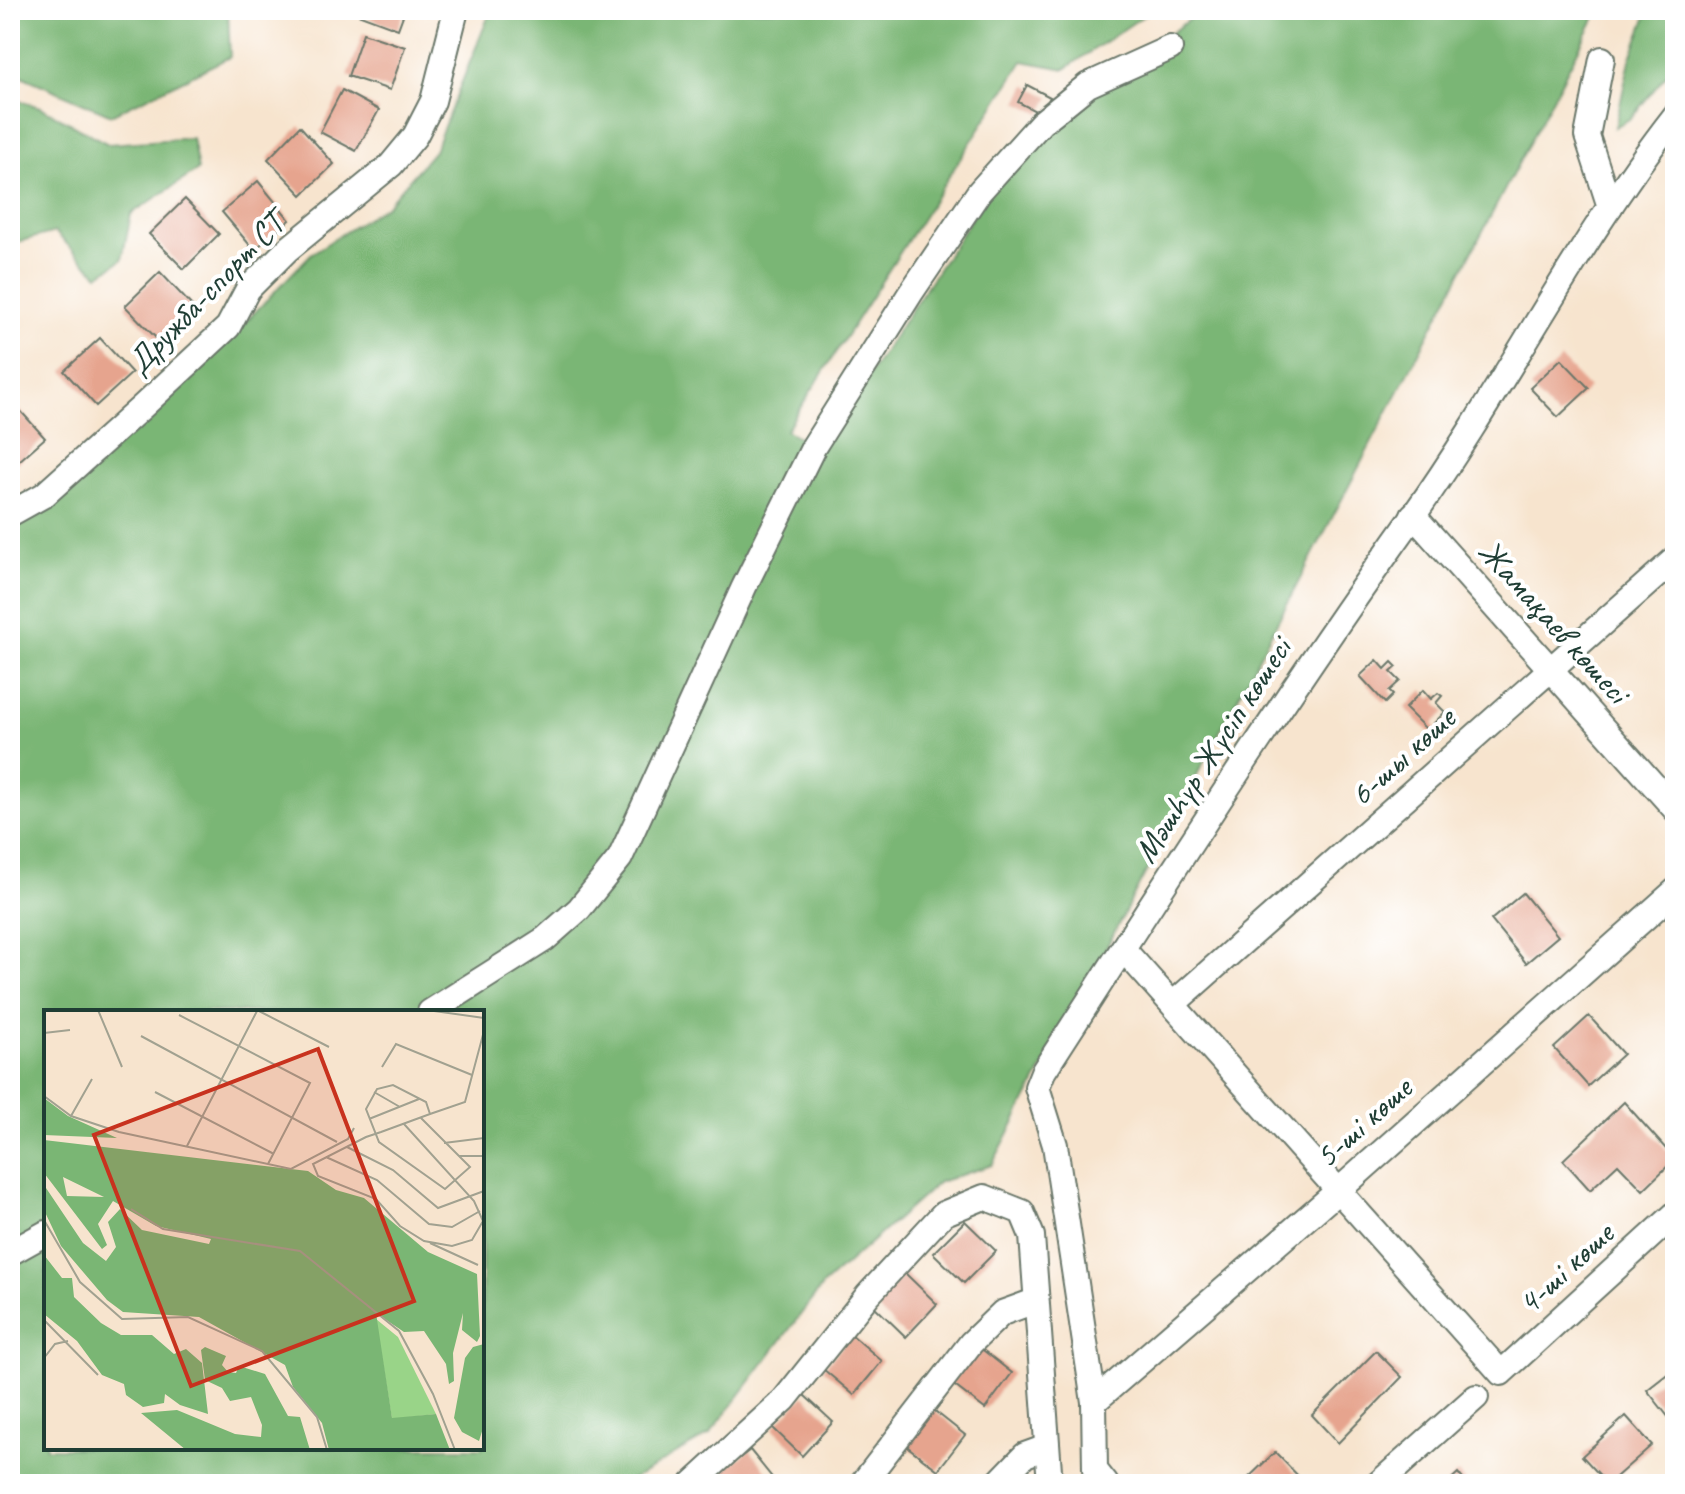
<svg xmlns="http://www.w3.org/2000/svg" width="1685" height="1494" font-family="Caveat,sans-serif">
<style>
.forest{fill:#7ab674;stroke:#4c7a54;stroke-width:2;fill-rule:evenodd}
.building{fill:#e6a48e}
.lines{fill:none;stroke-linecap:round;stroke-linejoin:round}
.minor-casing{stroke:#6b776a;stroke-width:28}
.minor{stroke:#fff;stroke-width:24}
.labels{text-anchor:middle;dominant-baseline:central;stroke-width:8;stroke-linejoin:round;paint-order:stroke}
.street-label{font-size:34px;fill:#1f3d34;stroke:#fff}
.inset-road{fill:none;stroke:#a1a190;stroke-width:2}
.view{fill:#c8321e;fill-opacity:0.15;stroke:#c8321e;stroke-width:4}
.inset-edge{fill:none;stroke:#1f3d34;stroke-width:4}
</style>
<rect width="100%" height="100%" fill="#fff"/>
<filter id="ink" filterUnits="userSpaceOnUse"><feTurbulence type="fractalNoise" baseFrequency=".0125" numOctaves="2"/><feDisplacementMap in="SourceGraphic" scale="16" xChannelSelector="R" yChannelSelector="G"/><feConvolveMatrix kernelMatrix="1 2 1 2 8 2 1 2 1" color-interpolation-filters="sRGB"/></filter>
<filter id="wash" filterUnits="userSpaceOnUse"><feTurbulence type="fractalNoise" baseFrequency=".006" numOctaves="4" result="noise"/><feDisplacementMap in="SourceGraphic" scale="32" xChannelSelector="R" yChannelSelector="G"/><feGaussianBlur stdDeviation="1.8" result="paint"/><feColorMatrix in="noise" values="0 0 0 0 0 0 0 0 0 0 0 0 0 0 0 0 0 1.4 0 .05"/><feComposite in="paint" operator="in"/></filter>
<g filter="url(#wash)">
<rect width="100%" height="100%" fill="#f7e4ce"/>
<!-- forest -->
<g class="forest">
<polygon points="10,10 228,10 230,57 111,115 10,71"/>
<path d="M491,10H1152L1065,69L1023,61L786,430L820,449L1013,155L1201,10H1599L992,1165L939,1182L823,1285L710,1434L624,1484H10V525L200,369L311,254L387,205L434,151ZM46,1012H482V1448H46Z"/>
<polygon points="1649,10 1675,10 1675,64 1631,118 1615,127 1630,60"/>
<polygon points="10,98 40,107 108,144 192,138 198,170 131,214 122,260 98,275 55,232 10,244"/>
</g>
<g id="blocks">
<!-- building -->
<g class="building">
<polygon points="356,10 405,10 398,29 355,13"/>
<polygon points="363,33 405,47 390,90 348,76"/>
<polygon points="1027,85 1050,97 1041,114 1018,102"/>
<polygon points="342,90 379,110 356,151 320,132"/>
<polygon points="300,126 334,164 302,195 268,159"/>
<polygon points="258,181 290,220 254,250 222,212"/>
<polygon points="185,199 219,234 184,269 149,234"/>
<polygon points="160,272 193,307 158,340 125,306"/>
<polygon points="100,338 132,373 96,406 64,371"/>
<polygon points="1561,359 1589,388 1558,417 1530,388"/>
<polygon points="17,407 45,438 10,469 10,413"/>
<polygon points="1377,660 1385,669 1392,662 1397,667 1391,672 1400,681 1389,691 1393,695 1385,703 1360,676"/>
<polygon points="1423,690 1431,699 1438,693 1442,696 1436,703 1445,712 1433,724 1436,728 1430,733 1405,708"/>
<polygon points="1523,893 1558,936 1526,963 1491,920"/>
<polygon points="1589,1016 1623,1054 1588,1086 1554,1048"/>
<polygon points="1624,1102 1675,1159 1643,1190 1618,1164 1590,1190 1563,1160"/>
<polygon points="965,1221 996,1251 964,1283 933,1253"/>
<polygon points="905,1273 937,1304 906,1337 874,1306"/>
<polygon points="852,1335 882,1361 854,1395 823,1369"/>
<polygon points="979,1347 1012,1373 985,1409 951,1383"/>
<polygon points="1376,1351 1402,1377 1338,1443 1312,1415"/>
<polygon points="1675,1368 1675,1415 1670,1419 1647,1390"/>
<polygon points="804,1395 833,1422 802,1456 773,1428"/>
<polygon points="931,1408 965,1435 938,1470 904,1444"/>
<polygon points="1626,1416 1652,1445 1608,1484 1582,1456"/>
<polygon points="750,1450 775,1481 719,1484 714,1478"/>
<polygon points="1275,1452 1303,1481 1299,1484 1242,1484"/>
<polygon points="886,1471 899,1484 873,1484"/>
<polygon points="1458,1473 1467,1484 1446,1484"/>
</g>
</g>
</g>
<g filter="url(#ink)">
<use href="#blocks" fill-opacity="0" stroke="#6b776a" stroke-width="2"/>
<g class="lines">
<defs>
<g id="minor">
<polyline points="1602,59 1587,136 1610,207"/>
<polyline points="10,514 44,495 142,407 228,327 248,289 287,250 391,165 415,136 433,101 456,10"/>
<polyline points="1413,515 1675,809"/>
<polyline points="1123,949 1501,1373 1675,1214"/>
<polyline points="1173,1004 1675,559"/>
<polyline points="430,1012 545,939 579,909 620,858 744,587 814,446 910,294 979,192 1041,123 1088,85 1170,48"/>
<polyline points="10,1253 46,1233"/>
<polyline points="1094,1402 1338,1191 1675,891"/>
<polyline points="692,1484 784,1400 868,1295 943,1214 984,1197 1022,1212 1032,1236 1050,1484"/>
<polyline points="862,1484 971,1343 1002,1313 1035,1301"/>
<polyline points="997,1484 1025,1455 1047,1447"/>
<path d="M1106,1484L1095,1470L1094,1402L1055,1145L1037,1087L1043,1072C1164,885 1284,696 1414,515C1506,385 1577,241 1675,116"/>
<polyline points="1378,1484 1476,1397"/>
</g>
</defs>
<!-- minor casing -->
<use href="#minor" class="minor-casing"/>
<!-- minor -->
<use href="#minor" class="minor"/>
</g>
</g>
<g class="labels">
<!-- street labels -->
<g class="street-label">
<text transform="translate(205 293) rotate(-46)">Дружба-спорт СТ</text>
<text transform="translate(1554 621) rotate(48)">Жамақаев көшесі</text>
<text transform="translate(1212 750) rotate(-57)">Мәшhүр Жүсіп көшесі</text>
<text transform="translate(1402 756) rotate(-42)">6-шы көше</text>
<text transform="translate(1363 1122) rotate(-42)">5-ші көше</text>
<text transform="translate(1565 1268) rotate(-43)">4-ші көше</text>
</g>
</g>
<!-- overview -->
<g transform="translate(44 1010)">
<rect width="440" height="440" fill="#f7e4ce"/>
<path d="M332,309L354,327L392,404L348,409Z" fill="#99d488"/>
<path d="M0,88L24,106L73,128L0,125ZM0,130L264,161L292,180L320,188L384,242L433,264L436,326L433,332L418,320L419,303L409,343L410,371L405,374L402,354L380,321L360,322L332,303L348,408L392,404L406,440H285L278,413L249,377L241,355L155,307L79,302L63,290L17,236L0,200V175L39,233L62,251L72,237L64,212L76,199L98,220L165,234L167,229L112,216L69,191L54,214L63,235L58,239L0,163ZM19,167L60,187L23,186ZM0,245L18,268H28L30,287L57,313L77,325H108L130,344L142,339L158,353L164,404L136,395L121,384L120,393L99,397L82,385L80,374L58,365L33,331L0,304ZM440,334V415L435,431L418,422L410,408L421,348L429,337ZM161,337L182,346L178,355L184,362L192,363L195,356L221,364L244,406L256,407L266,440H142L97,403L133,400L191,424L217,427L218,415L207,387L186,391L178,378L161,370L157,340Z" fill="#7ab674" fill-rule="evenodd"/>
<path class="inset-road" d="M54,0L78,57M213,0L285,37M383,0L440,8M135,5L266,73L224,154M0,23L26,20M97,26L293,132M338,57L352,34L428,65M111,82L230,144M330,82L356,97M0,86L27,106L75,122L247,159L304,129L310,118M27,106L48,69M377,108L426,157L401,179L335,132L322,99L333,79L349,75L382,92L386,104M325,109L375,89M360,114L430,191L439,211L428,230L408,236L380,231L356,216L332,189L274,166L269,154L322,127L337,122L386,104L421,92L440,21M400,133L440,128M143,136L213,1M303,137L349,160L394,198L440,181M415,146H440M282,147L333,170L385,214L408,217L436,201M87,199L119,219L256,241L355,321L389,384L411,440M0,210L36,272L78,309L144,307L218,341L273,407L283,440M386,233L434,255M0,310L54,365M0,348L11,334L24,331"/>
<path class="view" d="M274,39L370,291L147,376L50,125Z"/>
<rect width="440" height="440" class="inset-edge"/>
</g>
<!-- margin -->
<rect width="1685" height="1494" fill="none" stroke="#fff" stroke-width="40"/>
</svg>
